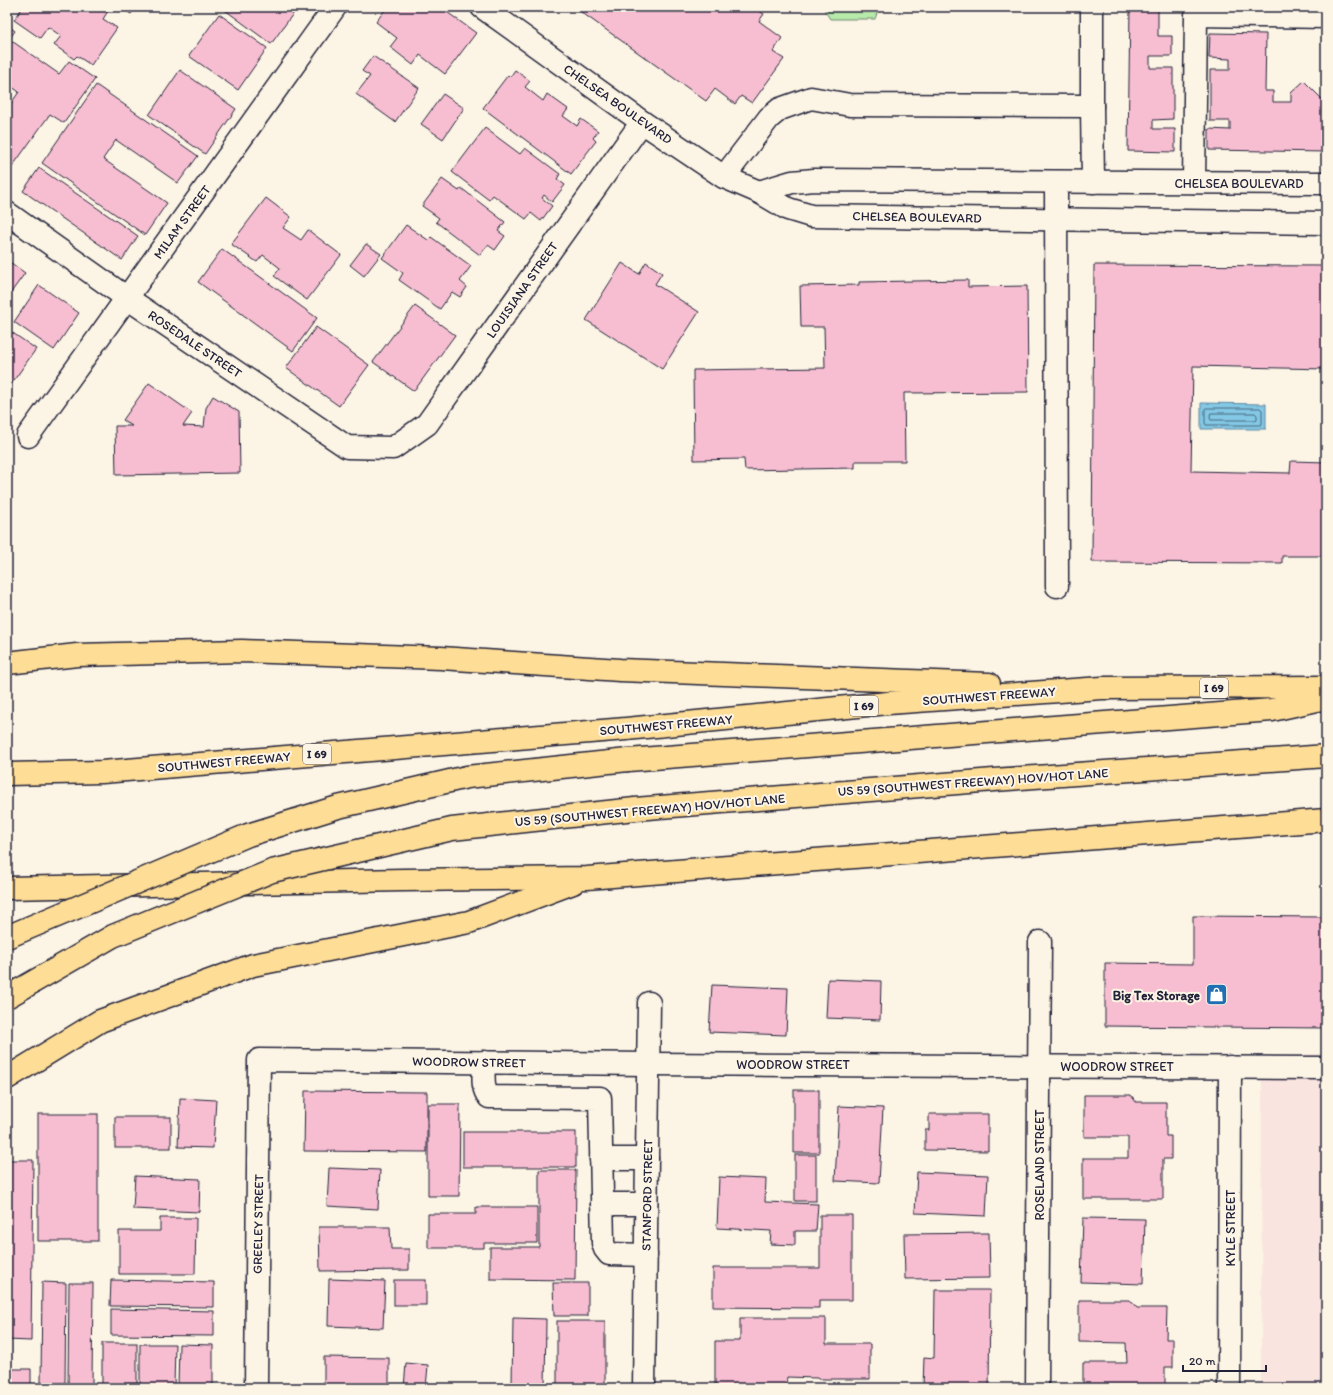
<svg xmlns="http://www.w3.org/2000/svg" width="1333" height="1395" font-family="Itim,sans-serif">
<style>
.built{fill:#fae4df}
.green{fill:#b7e9a9;stroke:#6c8672}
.water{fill:#83c8e4;stroke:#5c86a0}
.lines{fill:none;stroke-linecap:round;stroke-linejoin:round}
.shore{stroke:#49647f;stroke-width:1}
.building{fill:#f7bed1;stroke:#22223b}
.minor-casing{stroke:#22223b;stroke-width:25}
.highway-casing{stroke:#22223b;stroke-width:25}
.minor{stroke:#fcf5e5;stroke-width:22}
.highway{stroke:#fedd96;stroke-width:22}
.highway-bridge-casing{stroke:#22223b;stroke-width:25;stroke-linecap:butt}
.highway-bridge{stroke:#fedd96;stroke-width:22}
.labels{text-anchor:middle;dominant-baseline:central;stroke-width:4;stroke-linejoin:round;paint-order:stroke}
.shield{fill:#fcf5e5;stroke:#63616e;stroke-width:1}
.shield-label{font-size:12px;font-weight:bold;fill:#22223b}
.street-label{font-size:13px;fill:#22223b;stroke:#fcf5e5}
.poi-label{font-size:13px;font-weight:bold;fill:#22223b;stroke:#fcf5e5;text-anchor:end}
</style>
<rect width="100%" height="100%" fill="#fcf5e5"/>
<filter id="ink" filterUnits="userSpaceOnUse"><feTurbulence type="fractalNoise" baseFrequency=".025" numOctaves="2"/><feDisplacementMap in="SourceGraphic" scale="8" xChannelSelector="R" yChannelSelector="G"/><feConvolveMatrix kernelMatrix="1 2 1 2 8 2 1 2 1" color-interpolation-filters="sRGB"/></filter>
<g filter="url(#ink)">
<!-- built -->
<polygon class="built" points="1326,1054 1326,1388 1261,1388 1262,1056"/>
<!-- green -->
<polygon class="green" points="825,7 879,7 875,19 830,19 825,11"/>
<!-- water -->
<polygon class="water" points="1201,403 1266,404 1266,429 1201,429"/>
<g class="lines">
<!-- shore -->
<g class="shore">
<polygon points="1206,408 1260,408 1262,410 1262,424 1260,425 1206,425 1205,423 1205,409"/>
<polygon points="1211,413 1255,413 1257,415 1257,419 1255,420 1211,420 1210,418"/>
</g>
</g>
<!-- building -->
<g class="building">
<polygon points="23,7 102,7 108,11 103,19 117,28 91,65 77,56 74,59 54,45 61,36 48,27 40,38 14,20"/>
<polygon points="120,7 136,7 131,14"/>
<polygon points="221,7 298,7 271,44"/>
<polygon points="387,7 440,7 476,33 445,74 420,55 413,65 390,47 397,38 376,22"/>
<polygon points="574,7 753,7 764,14 759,21 782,38 773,52 784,59 752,103 741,96 735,104 715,89 706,101"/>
<polygon points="1130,7 1158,7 1158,36 1172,36 1172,56 1150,56 1150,68 1173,68 1173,119 1153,120 1153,129 1175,129 1175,152 1128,151"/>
<polygon points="219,14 267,48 238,90 189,56"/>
<polygon points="7,25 15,31 9,39 59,74 69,61 95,79 64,123 50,114 7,174 7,109 19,92 7,83"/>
<polygon points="1210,33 1266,34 1265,91 1273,91 1273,102 1291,102 1291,93 1304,81 1324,101 1326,101 1326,152 1209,150 1209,129 1230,130 1230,121 1210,121 1210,70 1230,70 1230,59 1209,58"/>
<polygon points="373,56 419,88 395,122 356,94 370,76 362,71"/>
<polygon points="180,70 236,109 205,154 149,115"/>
<polygon points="515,70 530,81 525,87 543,101 547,94 568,109 563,116 577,126 581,119 598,131 593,138 596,141 571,174 483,108 508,75 510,77"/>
<polygon points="96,85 198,156 178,183 116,140 103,159 167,203 145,235 42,163"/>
<polygon points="443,94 464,108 443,139 421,124"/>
<polygon points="485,128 520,154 525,148 560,174 557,179 565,185 552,202 544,195 542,198 552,206 541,221 531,213 526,219 493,195 489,200 452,172"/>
<polygon points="39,168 138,236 122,260 23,191"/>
<polygon points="442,179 459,191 461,188 505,222 498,231 505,236 495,250 488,245 480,255 436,222 439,218 422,206"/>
<polygon points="266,198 291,217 283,228 301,240 308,230 341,255 307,300 274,276 280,268 263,255 257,262 231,244"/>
<polygon points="406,225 428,240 431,237 471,266 460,281 467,287 460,297 452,292 440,309 399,280 403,273 382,258"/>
<polygon points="366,244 381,254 364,276 350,265"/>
<polygon points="222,249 317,318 293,351 198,282"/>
<polygon points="7,260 25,273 7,298"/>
<polygon points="646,262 662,273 655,284 699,312 662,369 586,320 622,263 639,274"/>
<polygon points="1094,265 1326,266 1326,369 1193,366 1191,471 1290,473 1291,461 1326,462 1326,556 1282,556 1282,563 1092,562"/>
<polygon points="968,280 968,287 1027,286 1028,392 904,393 905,461 855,461 855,468 745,470 744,459 694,460 693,370 825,368 824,327 801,327 800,286 859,285 859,282"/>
<polygon points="39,285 79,313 54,350 14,322"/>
<polygon points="415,306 455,335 414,391 373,362"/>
<polygon points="316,327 369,365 339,406 286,368"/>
<polygon points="7,329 36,349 7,390"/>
<polygon points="149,383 192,413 183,426 204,427 206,408 213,396 239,412 240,473 116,475 115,426 132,426 123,420"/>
<polygon points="1193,916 1326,917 1326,1028 1105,1026 1105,963 1193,964"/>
<polygon points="828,979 881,981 880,1020 826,1018"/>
<polygon points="712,985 788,988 786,1035 709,1032"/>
<rect x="794" y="1090" width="25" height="63"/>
<polygon points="305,1091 427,1092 427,1152 304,1151"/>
<polygon points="1084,1095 1131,1095 1136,1102 1166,1102 1166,1136 1171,1136 1171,1159 1163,1159 1163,1199 1083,1199 1083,1158 1128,1158 1128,1137 1084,1137"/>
<polygon points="180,1098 216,1100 213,1148 178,1147"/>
<polygon points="428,1104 460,1104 459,1196 428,1196"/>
<polygon points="839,1106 883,1108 879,1183 835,1181"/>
<rect x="38" y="1114" width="60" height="127"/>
<polygon points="929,1114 988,1114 988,1151 925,1150 925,1130 929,1130"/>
<rect x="115" y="1117" width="56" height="31"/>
<rect x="463" y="1132" width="113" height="35"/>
<rect x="795" y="1155" width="21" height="46"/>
<polygon points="7,1160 33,1160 31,1341 7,1340"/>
<polygon points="329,1168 380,1170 378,1209 327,1206"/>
<polygon points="539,1170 576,1170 575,1280 490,1279 490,1247 539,1247"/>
<polygon points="917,1172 988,1175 986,1216 915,1213"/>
<polygon points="135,1176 200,1179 199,1212 133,1209"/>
<polygon points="719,1177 766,1179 765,1202 818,1204 816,1231 795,1231 795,1245 770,1244 771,1231 717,1228"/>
<polygon points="476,1207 537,1207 537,1243 484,1243 484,1248 428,1248 428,1214 476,1214"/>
<polygon points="820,1215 852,1215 852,1300 819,1300 819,1308 713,1307 713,1268 820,1268"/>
<polygon points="160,1218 196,1218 195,1274 119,1274 119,1231 160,1231"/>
<polygon points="1083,1218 1145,1219 1143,1284 1081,1282"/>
<polygon points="319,1227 390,1227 391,1249 409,1249 409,1270 320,1271"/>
<polygon points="989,1233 990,1278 905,1279 904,1234"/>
<polygon points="329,1279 385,1281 383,1328 328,1326"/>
<polygon points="111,1280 214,1282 214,1307 110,1306"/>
<rect x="394" y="1280" width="32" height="25"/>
<polygon points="42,1282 66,1283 65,1383 41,1383"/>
<polygon points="69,1283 93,1283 92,1384 68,1384"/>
<polygon points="553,1283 588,1283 588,1316 554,1316"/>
<polygon points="935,1290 990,1290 989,1388 923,1388 924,1357 934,1358"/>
<polygon points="1079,1300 1130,1300 1137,1308 1167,1308 1166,1339 1173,1339 1173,1367 1165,1367 1165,1388 1083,1388 1083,1363 1127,1363 1126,1343 1079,1342"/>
<polygon points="111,1309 214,1311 214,1336 111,1335"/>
<polygon points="513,1318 546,1319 545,1387 512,1386"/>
<polygon points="740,1318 826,1318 826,1344 870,1344 870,1379 818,1379 817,1378 787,1377 786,1387 715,1387 715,1341 740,1341"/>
<rect x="557" y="1321" width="48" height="67"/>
<polygon points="7,1343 7,1369 31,1369 31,1388 7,1388"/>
<rect x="102" y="1343" width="35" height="42"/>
<polygon points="140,1344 175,1344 174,1387 140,1386"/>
<polygon points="179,1344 213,1345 213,1387 178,1386"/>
<polygon points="324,1357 389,1358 389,1388 324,1388"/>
<polygon points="406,1363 428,1365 426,1388 404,1388"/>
</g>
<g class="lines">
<defs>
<g id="minor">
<polyline points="482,7 642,122 724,177 759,192 788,209 811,216 1326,223"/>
<polyline points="1092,7 1092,106"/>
<polyline points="724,177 769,118 780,109 811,98 850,105 1092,106 1093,182"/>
<polyline points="1056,182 1057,586"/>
<polyline points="1194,182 1196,15 1326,17"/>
<polyline points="759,192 792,182 814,180 1326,183"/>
<polyline points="7,213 127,298 347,447 393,448 427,424 642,122"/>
<polyline points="28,436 335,7"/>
<path d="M484,1062C484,1074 481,1088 489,1097L600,1098L603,1243L605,1249L609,1254L646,1255"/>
<polyline points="601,1159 647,1159"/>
<polyline points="602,1204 646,1204"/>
<polyline points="256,1388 259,1060 648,1064 1326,1068"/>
<polyline points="644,1388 649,1003"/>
<polyline points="1037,1388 1040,942"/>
<polyline points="1229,1388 1230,1067"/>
</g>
<g id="highway">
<polyline points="7,663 77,655 242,651 441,658 620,670 989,684"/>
<polyline points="628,760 1272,710 1326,698"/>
<polyline points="7,774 102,772 626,729 888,703 1102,688 1326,687"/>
<polyline points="635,809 994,780 1326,756"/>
<polyline points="7,888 403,880 587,878 1326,820"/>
<polyline points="7,1078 100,1021 253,965 469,922 573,883"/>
</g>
</defs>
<!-- minor casing -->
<use href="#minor" class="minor-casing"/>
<!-- highway casing -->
<use href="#highway" class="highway-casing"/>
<!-- minor -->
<use href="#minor" class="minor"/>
<!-- highway -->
<use href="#highway" class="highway"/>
<defs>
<g id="highway-bridge">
<polyline points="7,937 248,835 338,807 467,777 628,760"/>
<polyline points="7,997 113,936 272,871 452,829 635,809"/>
</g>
</defs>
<!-- highway-bridge casing -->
<use href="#highway-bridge" class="highway-bridge-casing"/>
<!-- highway-bridge -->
<use href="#highway-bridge" class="highway-bridge"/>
</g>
</g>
<!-- icons -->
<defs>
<symbol id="shop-square" viewBox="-11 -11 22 22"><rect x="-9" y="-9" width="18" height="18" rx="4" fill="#1f6fb2" stroke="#fcf5e5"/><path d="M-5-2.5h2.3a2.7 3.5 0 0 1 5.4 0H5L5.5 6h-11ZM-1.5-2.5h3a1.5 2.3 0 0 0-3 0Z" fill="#fff"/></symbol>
</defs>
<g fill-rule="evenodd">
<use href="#shop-square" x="1204" y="982" width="25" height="25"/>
</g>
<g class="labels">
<!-- shield labels -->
<g class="shield">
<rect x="1200" y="678" width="28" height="20" rx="3"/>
<rect x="850" y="696" width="28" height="20" rx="3"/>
<rect x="303" y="744" width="28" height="20" rx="3"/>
</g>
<g class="shield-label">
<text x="1214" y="688">I 69</text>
<text x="864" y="706">I 69</text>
<text x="317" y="754">I 69</text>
</g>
<!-- street labels -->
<g class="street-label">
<text transform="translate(618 104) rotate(35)">CHELSEA BOULEVARD</text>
<text x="1239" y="183">CHELSEA BOULEVARD</text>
<text transform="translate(917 217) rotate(1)">CHELSEA BOULEVARD</text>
<text transform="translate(182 222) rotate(-54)">MILAM STREET</text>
<text transform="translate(522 290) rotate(-55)">LOUISIANA STREET</text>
<text transform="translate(195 344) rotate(34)">ROSEDALE STREET</text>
<text transform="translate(989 696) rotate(-4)">SOUTHWEST FREEWAY</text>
<text transform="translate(666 725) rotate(-5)">SOUTHWEST FREEWAY</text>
<text transform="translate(224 762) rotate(-5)">SOUTHWEST FREEWAY</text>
<text transform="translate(973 782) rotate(-4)">US 59 (SOUTHWEST FREEWAY) HOV/HOT LANE</text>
<text transform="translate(650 810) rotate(-5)">US 59 (SOUTHWEST FREEWAY) HOV/HOT LANE</text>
<text transform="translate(469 1062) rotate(1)">WOODROW STREET</text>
<text x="793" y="1064">WOODROW STREET</text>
<text x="1117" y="1066">WOODROW STREET</text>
<text transform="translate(1039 1165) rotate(-90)">ROSELAND STREET</text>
<text transform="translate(647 1195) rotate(-89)">STANFORD STREET</text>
<text transform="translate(258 1224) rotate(-89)">GREELEY STREET</text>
<text transform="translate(1230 1228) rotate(-90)">KYLE STREET</text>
</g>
<!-- poi labels -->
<g class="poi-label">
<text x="1200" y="995">Big Tex Storage</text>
</g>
</g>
<!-- margin -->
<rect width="1333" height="1395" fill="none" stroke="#fcf5e5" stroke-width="24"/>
<rect x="12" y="12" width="1309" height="1371" fill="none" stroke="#22223b" stroke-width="1.5" filter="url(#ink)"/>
<!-- scale -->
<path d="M1183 1365v6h83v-6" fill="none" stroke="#22223b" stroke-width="2"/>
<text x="1189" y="1365" font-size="12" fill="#22223b" stroke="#fcf5e5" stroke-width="3" paint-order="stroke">20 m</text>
</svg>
